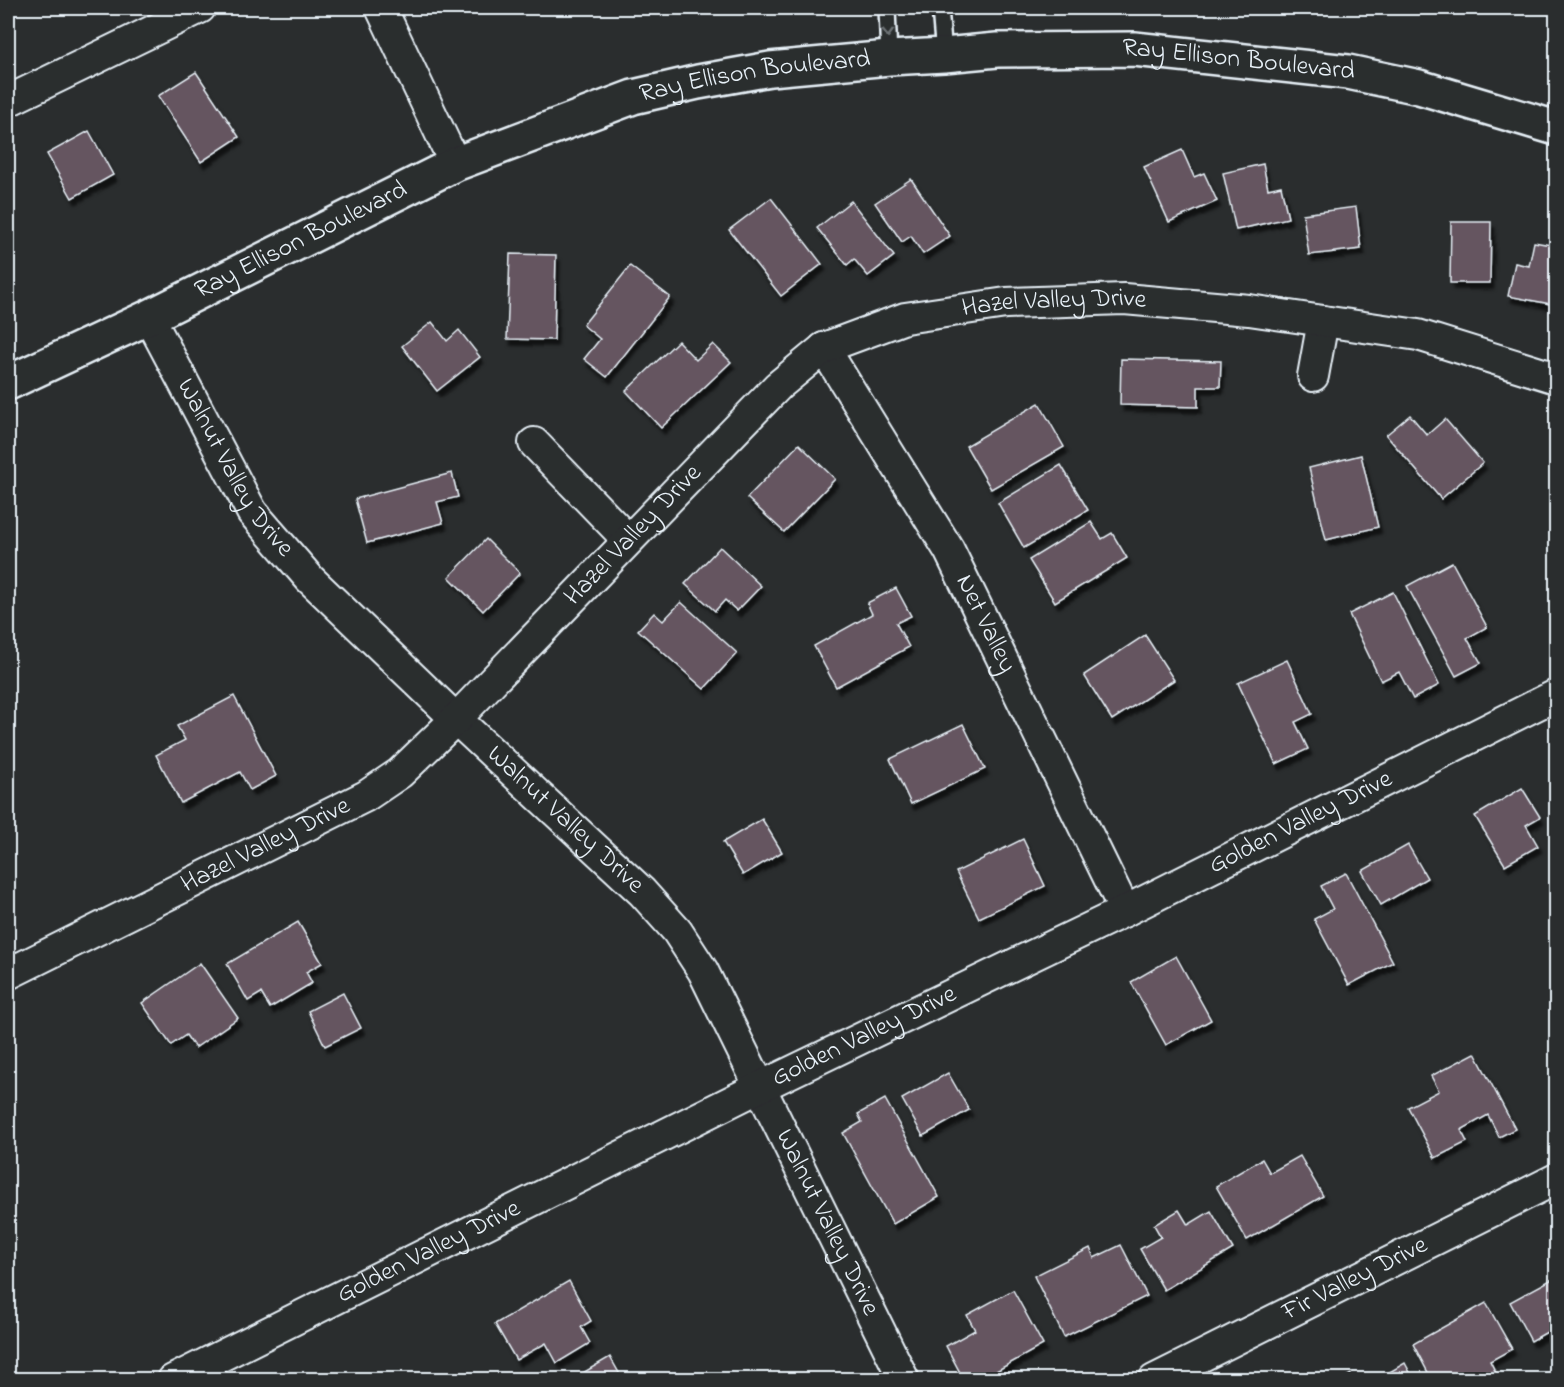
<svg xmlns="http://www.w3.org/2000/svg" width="1564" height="1387" font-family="'Indie Flower',sans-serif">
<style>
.building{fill:#655560;stroke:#e8f1f8;stroke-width:1.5;filter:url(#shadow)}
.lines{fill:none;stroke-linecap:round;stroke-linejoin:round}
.service-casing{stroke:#e8f1f8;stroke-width:20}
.minor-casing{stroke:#e8f1f8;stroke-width:34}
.secondary-casing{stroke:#e8f1f8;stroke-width:38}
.service{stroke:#2a2d2e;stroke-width:15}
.minor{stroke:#2a2d2e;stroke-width:30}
.secondary{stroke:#2a2d2e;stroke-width:33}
.oneway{stroke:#6c7275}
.labels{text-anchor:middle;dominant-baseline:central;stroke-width:4.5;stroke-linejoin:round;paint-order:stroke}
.street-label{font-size:26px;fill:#e8f1f8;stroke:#2a2d2e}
</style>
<defs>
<filter id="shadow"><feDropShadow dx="3.5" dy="6" stdDeviation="1.5" flood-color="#0009"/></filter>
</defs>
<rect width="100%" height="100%" fill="#2a2d2e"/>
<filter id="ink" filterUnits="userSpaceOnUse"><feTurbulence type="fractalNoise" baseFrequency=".0167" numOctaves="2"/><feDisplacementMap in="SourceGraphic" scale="12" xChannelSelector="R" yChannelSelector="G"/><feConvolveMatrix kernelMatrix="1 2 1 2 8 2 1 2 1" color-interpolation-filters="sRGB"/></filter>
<g filter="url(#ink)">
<!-- building -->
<g class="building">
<polygon points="196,72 239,137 201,162 158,96"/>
<polygon points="89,131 113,175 72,198 47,154"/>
<polygon points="1182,150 1194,177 1204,173 1217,201 1169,222 1144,167"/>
<polygon points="1263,164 1268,189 1281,186 1288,218 1236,230 1223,173"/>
<polygon points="911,179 950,236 923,254 911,236 902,242 875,203"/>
<polygon points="771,198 822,264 781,296 729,230"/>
<polygon points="851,201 894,256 868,276 854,259 847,265 817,228"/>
<polygon points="1356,207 1361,249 1309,255 1303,214"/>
<polygon points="1451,222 1491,222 1490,283 1450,283"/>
<polygon points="1534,242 1556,246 1556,305 1508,296 1515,263 1529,266"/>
<polygon points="510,254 556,255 554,340 507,339"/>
<polygon points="630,266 670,297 607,377 584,359 600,339 583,325"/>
<polygon points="432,322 447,341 459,330 480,357 437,391 402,346"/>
<polygon points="678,341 696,360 713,344 731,362 661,428 626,391"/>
<polygon points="1121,359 1221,361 1220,387 1198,387 1198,407 1120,405"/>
<polygon points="1039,403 1064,447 991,489 966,446"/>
<polygon points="1410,415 1427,435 1445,419 1483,463 1441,499 1386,435"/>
<polygon points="799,444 835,479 784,532 747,498"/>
<polygon points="1361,455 1378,527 1326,540 1309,468"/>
<polygon points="1061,465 1088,510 1024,548 998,503"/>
<polygon points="452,473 458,497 437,502 443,523 367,543 355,499"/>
<polygon points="1091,522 1102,539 1112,533 1127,558 1055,602 1029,560"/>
<polygon points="486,539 520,573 483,611 449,577"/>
<polygon points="720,547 761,586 737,611 725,600 715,611 685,584"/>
<polygon points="1452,562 1487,627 1467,638 1481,663 1456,676 1407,586"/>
<polygon points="896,588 911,616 896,623 909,647 836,687 814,646 872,614 867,603"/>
<polygon points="1393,592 1439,685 1413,699 1399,672 1381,681 1349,614"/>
<polygon points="681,602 737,653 704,689 638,630 654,613 663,621"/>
<polygon points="1145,635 1174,680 1112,720 1084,675"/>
<polygon points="1287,660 1312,714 1295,722 1308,749 1276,764 1238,683"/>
<polygon points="234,696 276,776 250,790 240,772 181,803 156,755 185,740 177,726"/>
<polygon points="963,724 985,769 911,804 890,759"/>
<polygon points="1522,788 1540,817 1526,825 1538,846 1505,865 1475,816"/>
<polygon points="762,819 782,852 743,875 723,842"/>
<polygon points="1023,839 1045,886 979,918 956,872"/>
<polygon points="1408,845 1427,878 1381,905 1362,871"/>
<polygon points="1346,873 1393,962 1349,985 1314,919 1333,909 1321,886"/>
<polygon points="298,922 322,963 306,972 312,983 270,1008 261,993 248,1001 227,964"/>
<polygon points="1176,956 1211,1020 1166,1045 1131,982"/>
<polygon points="200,963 238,1018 195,1048 186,1035 171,1045 142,1003"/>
<polygon points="343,993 361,1028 325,1046 308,1011"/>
<polygon points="1475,1053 1515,1129 1499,1137 1488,1115 1461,1130 1467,1142 1435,1158 1408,1107 1439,1091 1431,1076"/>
<polygon points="948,1073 969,1110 923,1136 902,1099"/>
<polygon points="885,1099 939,1197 893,1224 843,1133 862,1122 858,1114"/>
<polygon points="1300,1156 1323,1196 1247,1240 1216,1186 1262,1159 1270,1173"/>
<polygon points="1179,1210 1188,1225 1211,1211 1233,1249 1164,1290 1140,1249 1161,1237 1154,1225"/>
<polygon points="1121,1245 1147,1296 1064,1337 1034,1276 1090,1248 1094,1258"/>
<polygon points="1556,1277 1556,1327 1531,1341 1510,1302"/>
<polygon points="569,1281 591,1321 581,1327 590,1343 557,1363 546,1343 516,1360 495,1324"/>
<polygon points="1013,1290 1043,1345 980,1380 964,1380 946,1346 975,1330 967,1315"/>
<polygon points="1486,1303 1512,1349 1490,1361 1496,1373 1485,1380 1467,1380 1463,1372 1451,1380 1432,1380 1413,1344"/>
<polygon points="610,1357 623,1380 585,1380 581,1374"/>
<polygon points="1405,1363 1414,1380 1376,1380"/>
<polygon points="851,1373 855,1380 839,1380"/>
<polygon points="1351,1374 1354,1380 1341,1380"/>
</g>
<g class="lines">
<defs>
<g id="service">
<polyline points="887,8 889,58"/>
<polyline points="940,8 944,55"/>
</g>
<g id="minor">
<polyline points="381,8 455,164"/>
<polyline points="8,101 200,8"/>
<path id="s1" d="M149,317L252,512L310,579L456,719L642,892L677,931L703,971L904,1380"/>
<path id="s2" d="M824,348L949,550L1125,911"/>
<polyline points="1313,376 1323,321"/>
<polyline points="534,443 628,540"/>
<path id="s3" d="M8,974L366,796L400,773L456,719L778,386L824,348L905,318L1006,303L1124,299L1249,310L1418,335L1556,378"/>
<path id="s4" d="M173,1380L760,1087L1125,911L1556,695"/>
<path id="s5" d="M1154,1380L1556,1179"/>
</g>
<g id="secondary">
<path id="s6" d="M8,383L149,317L455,164L633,97L698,82L770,69L889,58L944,55L997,50L1134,49L1348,72L1419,87L1556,128"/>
</g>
</defs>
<!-- service casing -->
<use href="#service" class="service-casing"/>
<!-- minor casing -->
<use href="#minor" class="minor-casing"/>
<!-- secondary casing -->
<use href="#secondary" class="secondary-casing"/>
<!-- service -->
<use href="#service" class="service"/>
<!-- minor -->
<use href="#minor" class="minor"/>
<!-- secondary -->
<use href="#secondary" class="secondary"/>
</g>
<!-- one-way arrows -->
<defs><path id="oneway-chevron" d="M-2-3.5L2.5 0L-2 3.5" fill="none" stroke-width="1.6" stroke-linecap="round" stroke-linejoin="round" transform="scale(1.5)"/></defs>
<use class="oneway" href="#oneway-chevron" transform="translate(888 33) rotate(88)"/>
</g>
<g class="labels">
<!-- street labels -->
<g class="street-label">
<text stroke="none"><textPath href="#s6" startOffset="1298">Ray Ellison Boulevard</textPath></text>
<text stroke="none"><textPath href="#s6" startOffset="812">Ray Ellison Boulevard</textPath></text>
<text stroke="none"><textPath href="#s6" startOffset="326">Ray Ellison Boulevard</textPath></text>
<text stroke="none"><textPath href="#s3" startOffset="1278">Hazel Valley Drive</textPath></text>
<text stroke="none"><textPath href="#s1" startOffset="174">Walnut Valley Drive</textPath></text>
<text stroke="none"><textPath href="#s3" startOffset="774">Hazel Valley Drive</textPath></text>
<text stroke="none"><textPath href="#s2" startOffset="320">Net Valley</textPath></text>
<text stroke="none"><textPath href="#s1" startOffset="660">Walnut Valley Drive</textPath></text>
<text stroke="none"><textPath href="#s4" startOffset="1258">Golden Valley Drive</textPath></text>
<text stroke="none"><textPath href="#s3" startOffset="288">Hazel Valley Drive</textPath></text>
<text stroke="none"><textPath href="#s4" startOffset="772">Golden Valley Drive</textPath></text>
<text stroke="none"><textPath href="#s1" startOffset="1146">Walnut Valley Drive</textPath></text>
<text stroke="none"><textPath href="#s4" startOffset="286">Golden Valley Drive</textPath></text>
<text stroke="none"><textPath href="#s5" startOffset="225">Fir Valley Drive</textPath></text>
</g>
</g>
<!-- margin -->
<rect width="1564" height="1387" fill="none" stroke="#2a2d2e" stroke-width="30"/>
<rect x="15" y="15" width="1534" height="1357" fill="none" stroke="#e8f1f8" stroke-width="2" filter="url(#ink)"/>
</svg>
